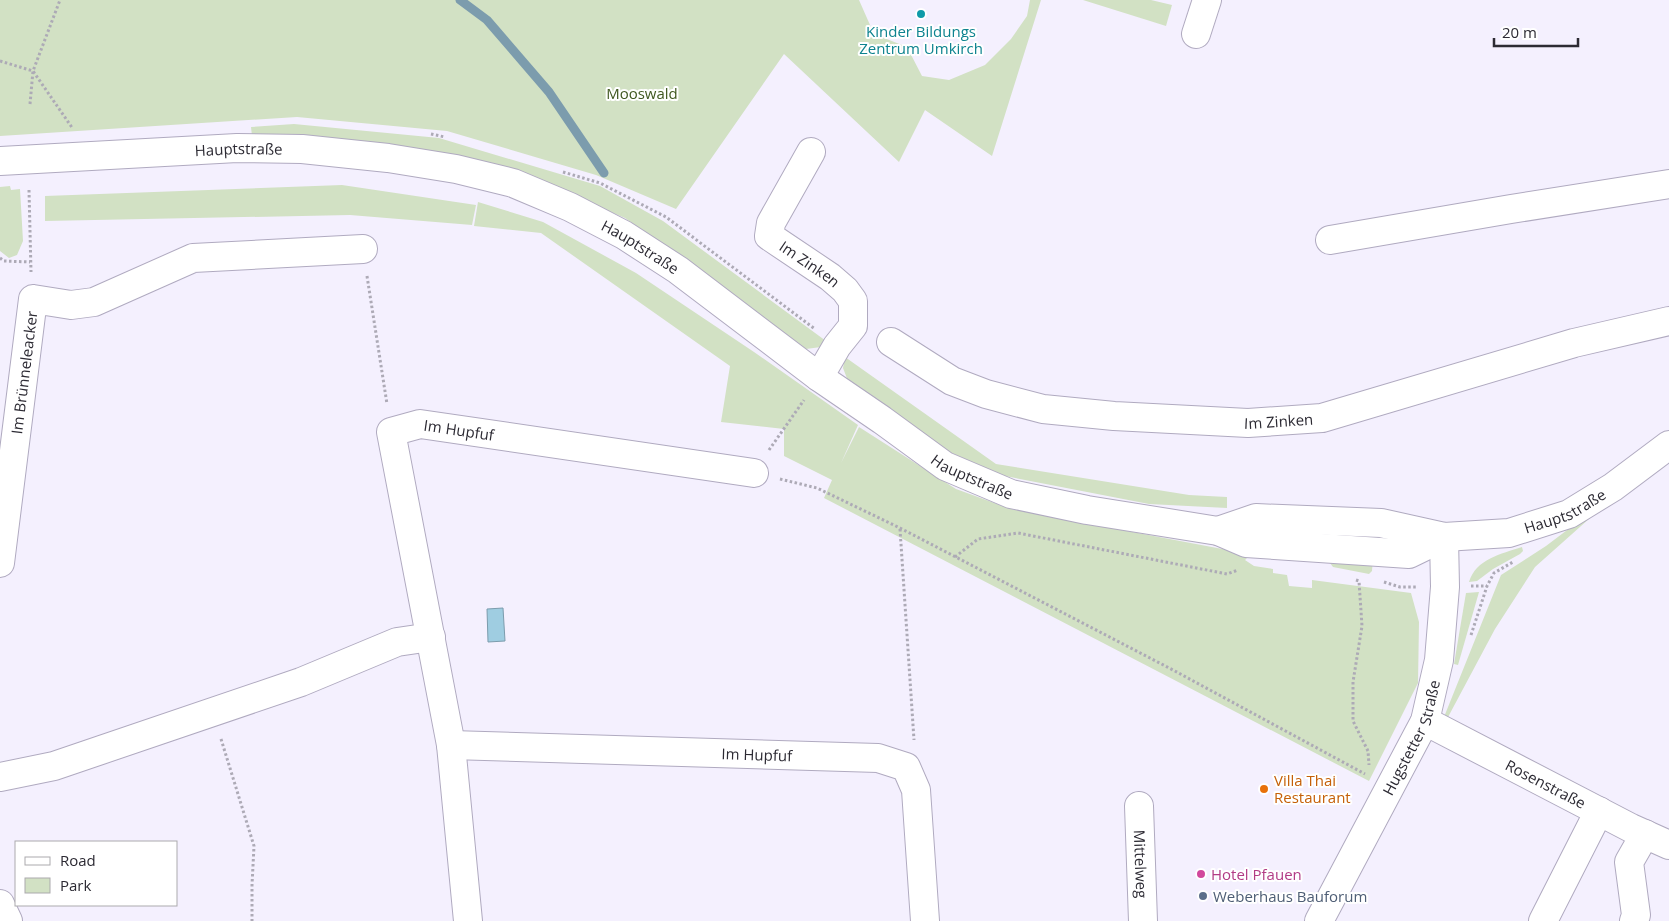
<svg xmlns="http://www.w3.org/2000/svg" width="1669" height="921" font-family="'Open Sans',sans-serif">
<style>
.green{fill:#d2e1c4}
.water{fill:#9fcde1;stroke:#7c9cad}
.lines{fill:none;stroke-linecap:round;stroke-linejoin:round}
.stream{stroke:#7c9cad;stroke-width:9}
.minor-casing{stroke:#b0aac0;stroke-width:30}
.path{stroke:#adaab6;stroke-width:3;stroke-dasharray:2.5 2.5;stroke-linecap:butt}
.minor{stroke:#fff;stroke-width:28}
.culture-dot{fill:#0f9aa8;stroke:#fff;stroke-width:2}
.food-dot{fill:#e8710a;stroke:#fff;stroke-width:2}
.hotel-dot{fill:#d1479c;stroke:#fff;stroke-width:2}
.service-dot{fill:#5c6f8a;stroke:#fff;stroke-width:2}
.labels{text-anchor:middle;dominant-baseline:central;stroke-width:4;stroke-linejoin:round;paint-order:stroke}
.culture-label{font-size:15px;fill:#0d838f;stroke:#fff}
.park-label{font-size:15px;fill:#405821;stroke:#fff}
.street-label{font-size:15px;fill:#2c2a33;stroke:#fff}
.food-label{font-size:15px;fill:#c56008;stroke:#fff;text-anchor:start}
.hotel-label{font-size:15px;fill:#b23c85;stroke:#fff;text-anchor:start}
.service-label{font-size:15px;fill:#4e5e75;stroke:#fff;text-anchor:start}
</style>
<rect width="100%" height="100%" fill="#f4f0fe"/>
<!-- green -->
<g class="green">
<polygon points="0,0 859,0 874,34 907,47 922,76 949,80 985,65 1011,39 1027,16 1030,0 1041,0 992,156 925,110 899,162 784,54 676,209 596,175 447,131 297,117 0,136"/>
<polygon points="1083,0 1151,0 1172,5 1166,26"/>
<polygon points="294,124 439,138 600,186 663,221 826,341 821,347 806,349 625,218 519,173 252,136 251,127"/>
<polygon points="342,185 476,205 472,225 350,215 45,221 45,196"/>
<polygon points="10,186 11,190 20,189 23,241 17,255 9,258 0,251 0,187"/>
<polygon points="478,202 543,222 636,273 754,352 858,425 841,463 859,427 956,489 1011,509 1233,551 1248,557 1245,560 1254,566 1273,569 1273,573 1287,575 1289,586 1312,588 1312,580 1411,593 1419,622 1418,683 1369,781 824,498 832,480 784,456 784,429 721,422 730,366 541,233 474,226"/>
<polygon points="845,357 996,464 1189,495 1227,497 1227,508 1149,504 1005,476 949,452 848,381 843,368"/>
<polygon points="1587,515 1590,518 1535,567 1495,629 1447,719 1444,717 1501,575 1546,546"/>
<path d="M1522,547L1523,551L1520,554L1493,569L1477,581L1469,582C1476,559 1501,554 1522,547Z"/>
<polygon points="1373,558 1372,571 1369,574 1333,567 1330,563 1349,559"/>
<polygon points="1479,592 1458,665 1454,664 1466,593"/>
</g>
<!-- water -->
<polygon class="water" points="503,608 505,641 488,642 487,609"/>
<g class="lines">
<!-- stream -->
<polyline class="stream" points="460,0 487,20 549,92 604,173"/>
<defs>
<g id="minor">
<polyline points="1196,34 1207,0"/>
<path id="s1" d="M811,152L771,223L769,236L830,277L845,290L853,301V326L837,346L819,377"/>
<path id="s2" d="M0,161L237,148L302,149L388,158L456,169L513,183L570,207L624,235L678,270L819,377L882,420L945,466L1011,494L1087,510L1218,531L1246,543L1409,554L1444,537"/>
<polyline points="1330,240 1511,209 1669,184"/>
<path id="s3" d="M891,342L952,381L986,394L1043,409L1114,416L1248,423L1322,418L1574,343L1669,321"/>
<path id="s4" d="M1218,531L1256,518L1381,523L1444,537L1509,533L1569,514L1613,487L1669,445"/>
<path id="s5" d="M0,563L33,299L71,305L94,302L193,258L363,249"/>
<path id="s6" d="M1425,721L1631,828L1669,845"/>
<path id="s7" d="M451,745L878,758L906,767L916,790L925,921"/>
<polyline points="0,777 54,766 101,750 301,682 397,642 431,637"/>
<path id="s8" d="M1139,806L1143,921"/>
<polyline points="0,904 8,921"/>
<path id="s9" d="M468,921L451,745L391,432L420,424L754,473"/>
<path id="s10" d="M1319,921L1425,721L1439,660L1445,587L1444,537"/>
<polyline points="1543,921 1599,811"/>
<polyline points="1634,921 1636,915 1629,862 1645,834"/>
</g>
</defs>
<!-- minor casing -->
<use href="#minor" class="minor-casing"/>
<!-- path -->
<g class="path">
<polyline points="0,61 33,71 73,129"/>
<polyline points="30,104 33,71 60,0"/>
<polyline points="431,134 445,137"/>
<polyline points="563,172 600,183 666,217 815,329"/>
<polyline points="29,190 31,272"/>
<polyline points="0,258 4,261 30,262"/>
<polyline points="367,276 387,404"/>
<polyline points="769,450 804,400"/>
<polyline points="780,479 817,488 900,528 1173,670 1365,774"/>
<polyline points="900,529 914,740"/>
<polyline points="955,557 978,539 1018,533 1227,574 1238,570"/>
<polyline points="1356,580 1359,581 1362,626 1353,682 1353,721 1368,751 1369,765"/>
<polyline points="1384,582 1400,587 1418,587"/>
<polyline points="1471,586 1487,586"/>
<polyline points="1471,635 1487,586 1494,573 1513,562"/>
<polyline points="221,739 254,846 252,885 252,921"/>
</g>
<!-- minor -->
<use href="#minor" class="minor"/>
</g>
<!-- markers -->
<circle class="culture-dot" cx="921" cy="14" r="5"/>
<circle class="food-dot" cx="1264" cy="789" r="5"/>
<circle class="hotel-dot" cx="1201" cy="874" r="5"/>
<circle class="service-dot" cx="1203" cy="896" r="5"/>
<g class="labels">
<!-- culture labels -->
<g class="culture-label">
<text x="921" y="31">Kinder Bildungs<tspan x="921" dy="17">Zentrum Umkirch</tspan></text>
</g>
<!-- park labels -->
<g class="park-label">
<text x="642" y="93">Mooswald</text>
</g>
<!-- street labels -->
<g class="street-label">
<text stroke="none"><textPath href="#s2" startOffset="239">Hauptstraße</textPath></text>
<text stroke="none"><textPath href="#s2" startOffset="659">Hauptstraße</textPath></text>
<text stroke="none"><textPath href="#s1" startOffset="144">Im Zinken</textPath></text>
<text stroke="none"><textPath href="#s5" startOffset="192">Im Brünneleacker</textPath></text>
<text stroke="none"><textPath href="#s3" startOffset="404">Im Zinken</textPath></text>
<text stroke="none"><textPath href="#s9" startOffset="565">Im Hupfuf</textPath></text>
<text stroke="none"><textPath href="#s2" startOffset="1064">Hauptstraße</textPath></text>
<text stroke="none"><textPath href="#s4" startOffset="355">Hauptstraße</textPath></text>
<text stroke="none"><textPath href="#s10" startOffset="206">Hugstetter Straße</textPath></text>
<text stroke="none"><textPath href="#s7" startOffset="306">Im Hupfuf</textPath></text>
<text stroke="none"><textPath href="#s6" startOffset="136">Rosenstraße</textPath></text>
<text stroke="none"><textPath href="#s8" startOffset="58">Mittelweg</textPath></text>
</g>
<!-- food labels -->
<g class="food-label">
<text x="1274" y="780">Villa Thai<tspan x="1274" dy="17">Restaurant</tspan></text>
</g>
<!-- hotel labels -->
<g class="hotel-label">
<text x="1211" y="874">Hotel Pfauen</text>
</g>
<!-- service labels -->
<g class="service-label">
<text x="1213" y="896">Weberhaus Bauforum</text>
</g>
</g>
<!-- legend -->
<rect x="15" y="841" width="162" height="65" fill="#ffffff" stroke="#abaaad"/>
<rect x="25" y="857" width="25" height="8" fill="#ffffff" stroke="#abaaad"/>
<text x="60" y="866" font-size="15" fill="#2c2a33">Road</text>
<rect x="25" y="878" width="25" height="15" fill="#d2e1c4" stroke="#abaaad"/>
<text x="60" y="891" font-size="15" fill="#2c2a33">Park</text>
<!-- scale -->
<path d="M1494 38v8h84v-8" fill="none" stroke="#2c2a33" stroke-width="2.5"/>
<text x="1502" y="38" font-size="15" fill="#2c2a33" stroke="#ffffff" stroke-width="4" paint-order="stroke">20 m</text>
</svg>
